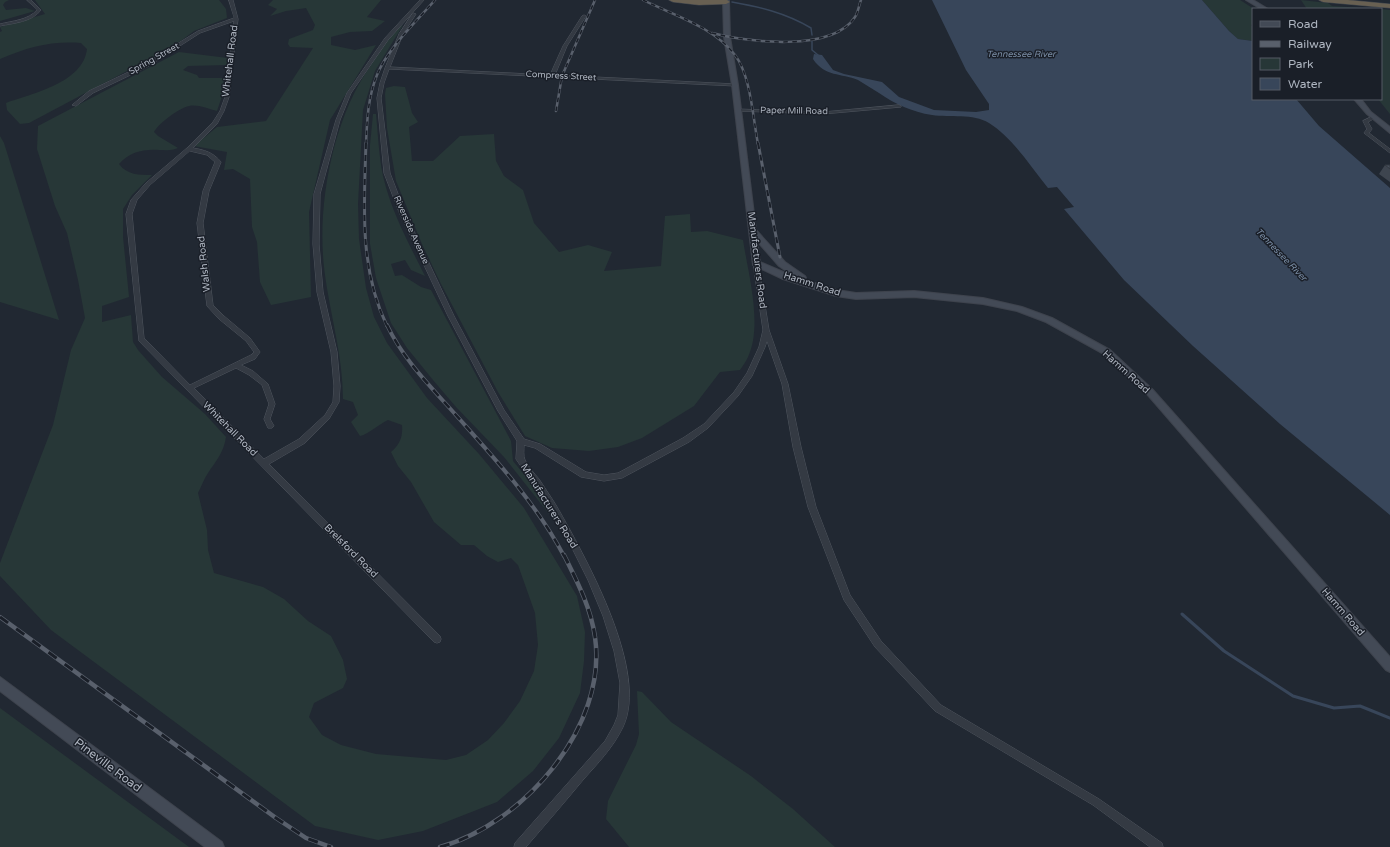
<svg xmlns="http://www.w3.org/2000/svg" width="1390" height="847" font-family="'Varela Round',sans-serif">
<style>
.green{fill:#273737}
.water{fill:#38465a}
.lines{fill:none;stroke-linecap:round;stroke-linejoin:round}
.stream-far1{stroke:#38465a;stroke-width:1.5}
.stream{stroke:#38465a;stroke-width:3}
.street-casing{stroke:#4f555e;stroke-width:1}
.secondary-casing{stroke:#3e434d;stroke-width:2}
.highway-casing{stroke:#3f454e;stroke-width:1}
.street{fill:#343a43;fill-rule:evenodd}
.secondary{fill:#434a56;fill-rule:evenodd}
.highway{fill:#686052;fill-rule:evenodd}
.rail-far3-casing{stroke:#59606c;stroke-width:2.5}
.rail-far2-casing{stroke:#59606c;stroke-width:3}
.rail-far1-casing{stroke:#59606c;stroke-width:4}
.rail-casing{stroke:#59606c;stroke-width:4.5}
.rail-far3{stroke:#1a1f28;stroke-width:1.5;stroke-dasharray:4.5;stroke-linecap:butt}
.rail-far2{stroke:#1a1f28;stroke-width:2;stroke-dasharray:6;stroke-linecap:butt}
.rail-far1{stroke:#1a1f28;stroke-width:2.5;stroke-dasharray:8;stroke-linecap:butt}
.rail{stroke:#1a1f28;stroke-width:3;stroke-dasharray:10;stroke-linecap:butt}
.wall{fill:#3e454f}
.building{fill:#48505c;stroke:#323840}
.labels{text-anchor:middle;dominant-baseline:central;stroke-width:3;stroke-linejoin:round;paint-order:stroke}
.far-water-label{font-size:9px;font-style:italic;fill:#7a8da5;stroke:#1a1f28}
.far-street-label{font-size:9px;fill:#aeb5c0;stroke:#1a1f28}
.street-label{font-size:10px;fill:#aeb5c0;stroke:#1a1f28}
.near-street-label{font-size:12px;fill:#aeb5c0;stroke:#1a1f28}
</style>
<rect width="100%" height="100%" fill="#212832"/>
<!-- green -->
<g class="green">
<polygon points="0,0 9,0 5,2 3,5 6,10 26,8 35,11 0,21"/>
<path d="M35,0H219L226,9L227,18L194,31L182,40L157,55L29,123L20,124L7,110L6,103C33,93 83,83 87,49L81,43C50,41 29,47 0,59V32L2,31L0,27L45,14Z"/>
<polygon points="273,0 381,0 367,17 385,21 372,31 350,32 331,37 331,45 355,50 376,45 330,120 309,212 311,297 271,305 260,282 257,242 252,227 250,179 233,169 224,170 227,152 194,146 217,127 266,121 313,48 290,47 288,44 289,39 313,30 315,25 306,8 286,11 270,16 277,9 268,5"/>
<polygon points="1202,0 1240,0 1254,9 1253,24 1251,25 1253,28 1253,41 1238,39 1229,31"/>
<polygon points="1301,0 1328,3 1332,6 1379,9 1307,9"/>
<polygon points="1381,9 1390,10 1390,114 1378,99 1381,99"/>
<path d="M403,25L375,71L363,110L358,204L359,239L366,288L374,317L387,343L427,398L479,454L524,508L577,596L585,632L584,661L580,693L559,738L533,771L497,802L423,831L378,840L315,826L51,630L0,576V563L53,425L71,350L85,318L78,280L67,233L55,206L37,149L38,126L179,52L228,58L227,65L188,66L183,70L197,75L199,78H224L222,96L217,111C209,109 197,104 189,106C179,108 158,124 154,132L158,136L178,148C171,151 167,150 159,150C143,149 130,152 119,164C127,175 139,175 152,175L132,195L123,209V237L129,297L102,306V322L131,315L133,342L138,350L162,377L205,414L226,437C224,452 216,461 208,473C204,479 201,487 198,493L207,530L208,550L214,573L263,587L284,599L308,621L331,636L343,660L347,679L343,688L314,703L309,717L322,735L341,745L376,754L446,760L466,755L488,740L504,723L520,701L534,671L538,645L535,613L518,565L511,558L498,562L487,556L474,545H461L434,522L411,482L398,466L391,452C400,444 403,437 402,425L388,420C379,424 369,434 360,436L351,422L358,415L353,402L343,399C343,354 329,311 324,267C317,204 333,118 371,65C378,55 392,30 403,25Z"/>
<path d="M394,86L405,87L412,113L418,122L409,127L412,161H433L460,136L494,134L496,161L504,176L523,190L534,223L559,252L588,245L612,252L604,271L661,266L665,216L690,214L691,232L707,231L743,240C748,273 763,325 748,357C746,361 743,366 740,370L720,372L694,406L642,438L618,447L589,451L552,448L525,436L498,392L441,284L422,244L396,181L387,128L385,94L386,88Z"/>
<path d="M373,114H376C378,135 379,156 383,176C391,211 409,244 425,276L411,270L405,260L391,264L395,276L402,275L421,287L431,290L511,441L513,461L536,489L548,509L549,514L504,457L456,407L433,380L407,348L391,323L376,278L370,244V145Z"/>
<polygon points="0,136 4,143 59,320 0,302"/>
<polygon points="637,691 642,692 671,722 751,776 793,809 835,847 629,847 606,819 608,801 636,745 639,734"/>
<polygon points="0,708 189,847 0,847"/>
</g>
<!-- water -->
<path class="water" d="M932,0H1202L1229,31L1238,39L1253,41V99H1296L1319,126L1390,188V515L1280,424L1193,346L1124,280L1064,209L1074,207L1057,187L1048,188C1030,166 1013,138 989,123C973,113 950,118 932,115C912,112 895,104 879,93C872,89 865,84 858,80C841,73 825,77 813,59L814,54L822,55L833,70L844,74L882,82L899,97L934,110L976,112L989,110V104L966,70Z"/>
<g class="lines">
<!-- stream-far1 -->
<g class="stream-far1">
<path d="M732,2C760,7 786,13 811,28L812,35"/>
<polyline points="812,41 812,50 818,55"/>
</g>
<!-- stream -->
<polyline class="stream" points="1182,614 1224,651 1293,696 1334,708 1360,706 1390,718"/>
<defs>
<g id="street">
<path d="M27,0H31L41,10C32,22 14,23 0,26V24C12,21 29,20 37,10Z"/>
<path d="M229,0H233L238,19L229,97L224,111L217,124L193,148C204,150 213,152 221,162L209,191L203,223L213,305L224,316L250,338L260,352L255,359L241,365L253,371L268,384L275,404L270,419L274,426L272,428H268L264,419L269,404L262,385L249,375L236,368L194,388L264,459L299,439L325,415L333,402L334,386L331,352L317,292L313,244L314,194L336,120L347,93L385,38L420,0H424L388,40L351,93L340,120L320,194L319,244L323,292L337,352L340,386L339,402L329,419L305,443L269,464L440,636L441,639L440,642L437,643L434,642L139,341L126,214L131,200L146,183L187,148L213,122L220,111L225,97L234,21L200,33L147,67L93,93L76,106L72,105L89,91L143,65L198,31L234,18ZM190,151L207,155L215,162L203,191L197,223L207,306L219,319L246,341L254,352L251,355L190,385L144,338L132,214L137,200L150,185Z"/>
<path d="M413,13L416,14L403,34L390,67L550,75L563,46L582,16L584,15L586,16L567,46L555,75L735,84L737,85L735,86L389,69L384,83L381,98L390,173L405,212L454,316L504,410L524,439L540,444L586,472L604,475L618,473L683,438L704,424L734,392L747,373L759,347L763,330L753,263L754,262H758L769,330L788,384L801,447L816,507L850,595L881,641L941,705L1099,799L1162,843L1163,847H1150L1093,805L935,711L875,647L844,600L808,507L793,447L782,384L767,341L765,347L752,376L738,396L708,428L689,442L622,478L604,481L581,477L535,448L524,445C524,449 523,456 525,460C528,467 534,473 539,479C546,490 554,501 560,512C588,562 649,672 623,727C613,748 597,764 583,780C564,803 545,825 526,847H514L515,843L605,741L614,725L618,715L620,683L614,651L603,616L588,580L571,546L553,513L516,459L517,441L498,411L448,316L399,212L384,173L377,98L380,83L385,68L399,34Z"/>
<polygon points="899,105 901,106 901,107 823,114 737,111 735,110 737,109 823,112"/>
<polygon points="1371,117 1375,118 1368,122 1372,129 1369,133 1390,149 1390,153 1364,133 1367,129 1363,121"/>
</g>
<g id="secondary">
<path d="M723,0H729L730,37L738,85L756,230L785,262L805,276L806,278L805,280L837,290L856,293L914,291L983,298L1022,307L1052,318L1110,350L1153,390L1390,657V672L1386,670L1147,394L1104,354L1046,322L1017,311L983,304L914,297L856,299L836,296L783,279L753,265L732,85L724,37ZM757,241L779,266L795,277L760,262Z"/>
<polygon points="1246,0 1253,0 1268,9 1261,9"/>
<polygon points="1354,99 1361,99 1371,112 1390,127 1390,133 1367,114"/>
<polygon points="0,677 222,842 224,847 205,847 0,691"/>
</g>
<g id="highway">
<polygon points="669,0 727,0 730,2 726,4 699,5 673,2"/>
<polygon points="1319,0 1348,0 1390,4 1390,8 1323,2"/>
</g>
</defs>
<!-- street casing -->
<use href="#street" class="street-casing"/>
<!-- secondary casing -->
<use href="#secondary" class="secondary-casing"/>
<!-- highway casing -->
<use href="#highway" class="highway-casing"/>
<!-- street -->
<use href="#street" class="street"/>
<!-- secondary -->
<use href="#secondary" class="secondary"/>
<!-- highway -->
<use href="#highway" class="highway"/>
<defs>
<g id="rail-far3">
<path d="M643,0C673,15 714,27 735,55C751,76 753,119 758,144"/>
<path d="M712,33C746,42 832,53 855,17C858,13 859,5 861,0"/>
<polyline points="556,111 562,76 595,0"/>
<path d="M366,144C367,120 368,97 377,75C388,48 416,22 435,0"/>
</g>
<g id="rail-far2">
<path d="M366,143C364,206 359,268 387,326"/>
<polyline points="758,143 780,257"/>
</g>
<path id="rail-far1" d="M387,325C403,359 430,386 455,414C495,459 536,503 564,556"/>
<g id="rail">
<polyline points="0,617 276,818 306,838 331,847"/>
<path d="M440,847C523,824 608,727 595,637C591,608 577,581 564,555"/>
</g>
</defs>
<!-- rail-far3 casing -->
<use href="#rail-far3" class="rail-far3-casing"/>
<!-- rail-far2 casing -->
<use href="#rail-far2" class="rail-far2-casing"/>
<!-- rail-far1 casing -->
<use href="#rail-far1" class="rail-far1-casing"/>
<!-- rail casing -->
<use href="#rail" class="rail-casing"/>
<!-- rail-far3 -->
<use href="#rail-far3" class="rail-far3"/>
<!-- rail-far2 -->
<use href="#rail-far2" class="rail-far2"/>
<!-- rail-far1 -->
<use href="#rail-far1" class="rail-far1"/>
<!-- rail -->
<use href="#rail" class="rail"/>
</g>
<!-- wall -->
<polygon class="wall" points="1385,165 1390,165 1390,182 1379,174"/>
<!-- building -->
<polygon class="building" points="1385,165 1390,165 1390,169"/>
<g class="labels">
<!-- far-water labels -->
<g class="far-water-label">
<text x="1021" y="54">Tennessee River</text>
<text transform="translate(1281 255) rotate(46)">Tennessee River</text>
</g>
<!-- far-street labels -->
<g class="far-street-label">
<text transform="translate(154 59) rotate(-29)">Spring Street</text>
<text transform="translate(561 76) rotate(3)">Compress Street</text>
<text transform="translate(794 111) rotate(1)">Paper Mill Road</text>
<text transform="translate(411 230) rotate(66)">Riverside Avenue</text>
</g>
<!-- street labels -->
<g class="street-label">
<text transform="translate(230 61) rotate(-83)">Whitehall Road</text>
<text transform="translate(757 260) rotate(83)">Manufacturers Road</text>
<text transform="translate(204 264) rotate(-96)">Walsh Road</text>
<text transform="translate(812 284) rotate(18)">Hamm Road</text>
<text transform="translate(1126 372) rotate(42)">Hamm Road</text>
<text transform="translate(230 429) rotate(45)">Whitehall Road</text>
<text transform="translate(549 506) rotate(58)">Manufacturers Road</text>
<text transform="translate(351 551) rotate(45)">Brelsford Road</text>
<text transform="translate(1343 612) rotate(49)">Hamm Road</text>
</g>
<!-- near-street labels -->
<g class="near-street-label">
<text transform="translate(108 765) rotate(37)">Pineville Road</text>
</g>
</g>
<!-- legend -->
<rect x="1252" y="8" width="130" height="92" fill="#1a1f28" stroke="#555b65"/>
<rect x="1260" y="21" width="20" height="6" fill="#434a56" stroke="#555b65"/>
<text x="1288" y="28" font-size="12" fill="#aeb5c0">Road</text>
<rect x="1260" y="41" width="20" height="6" fill="#59606c" stroke="#555b65"/>
<text x="1288" y="48" font-size="12" fill="#aeb5c0">Railway</text>
<rect x="1260" y="58" width="20" height="12" fill="#273737" stroke="#555b65"/>
<text x="1288" y="68" font-size="12" fill="#aeb5c0">Park</text>
<rect x="1260" y="78" width="20" height="12" fill="#38465a" stroke="#555b65"/>
<text x="1288" y="88" font-size="12" fill="#aeb5c0">Water</text>
</svg>
